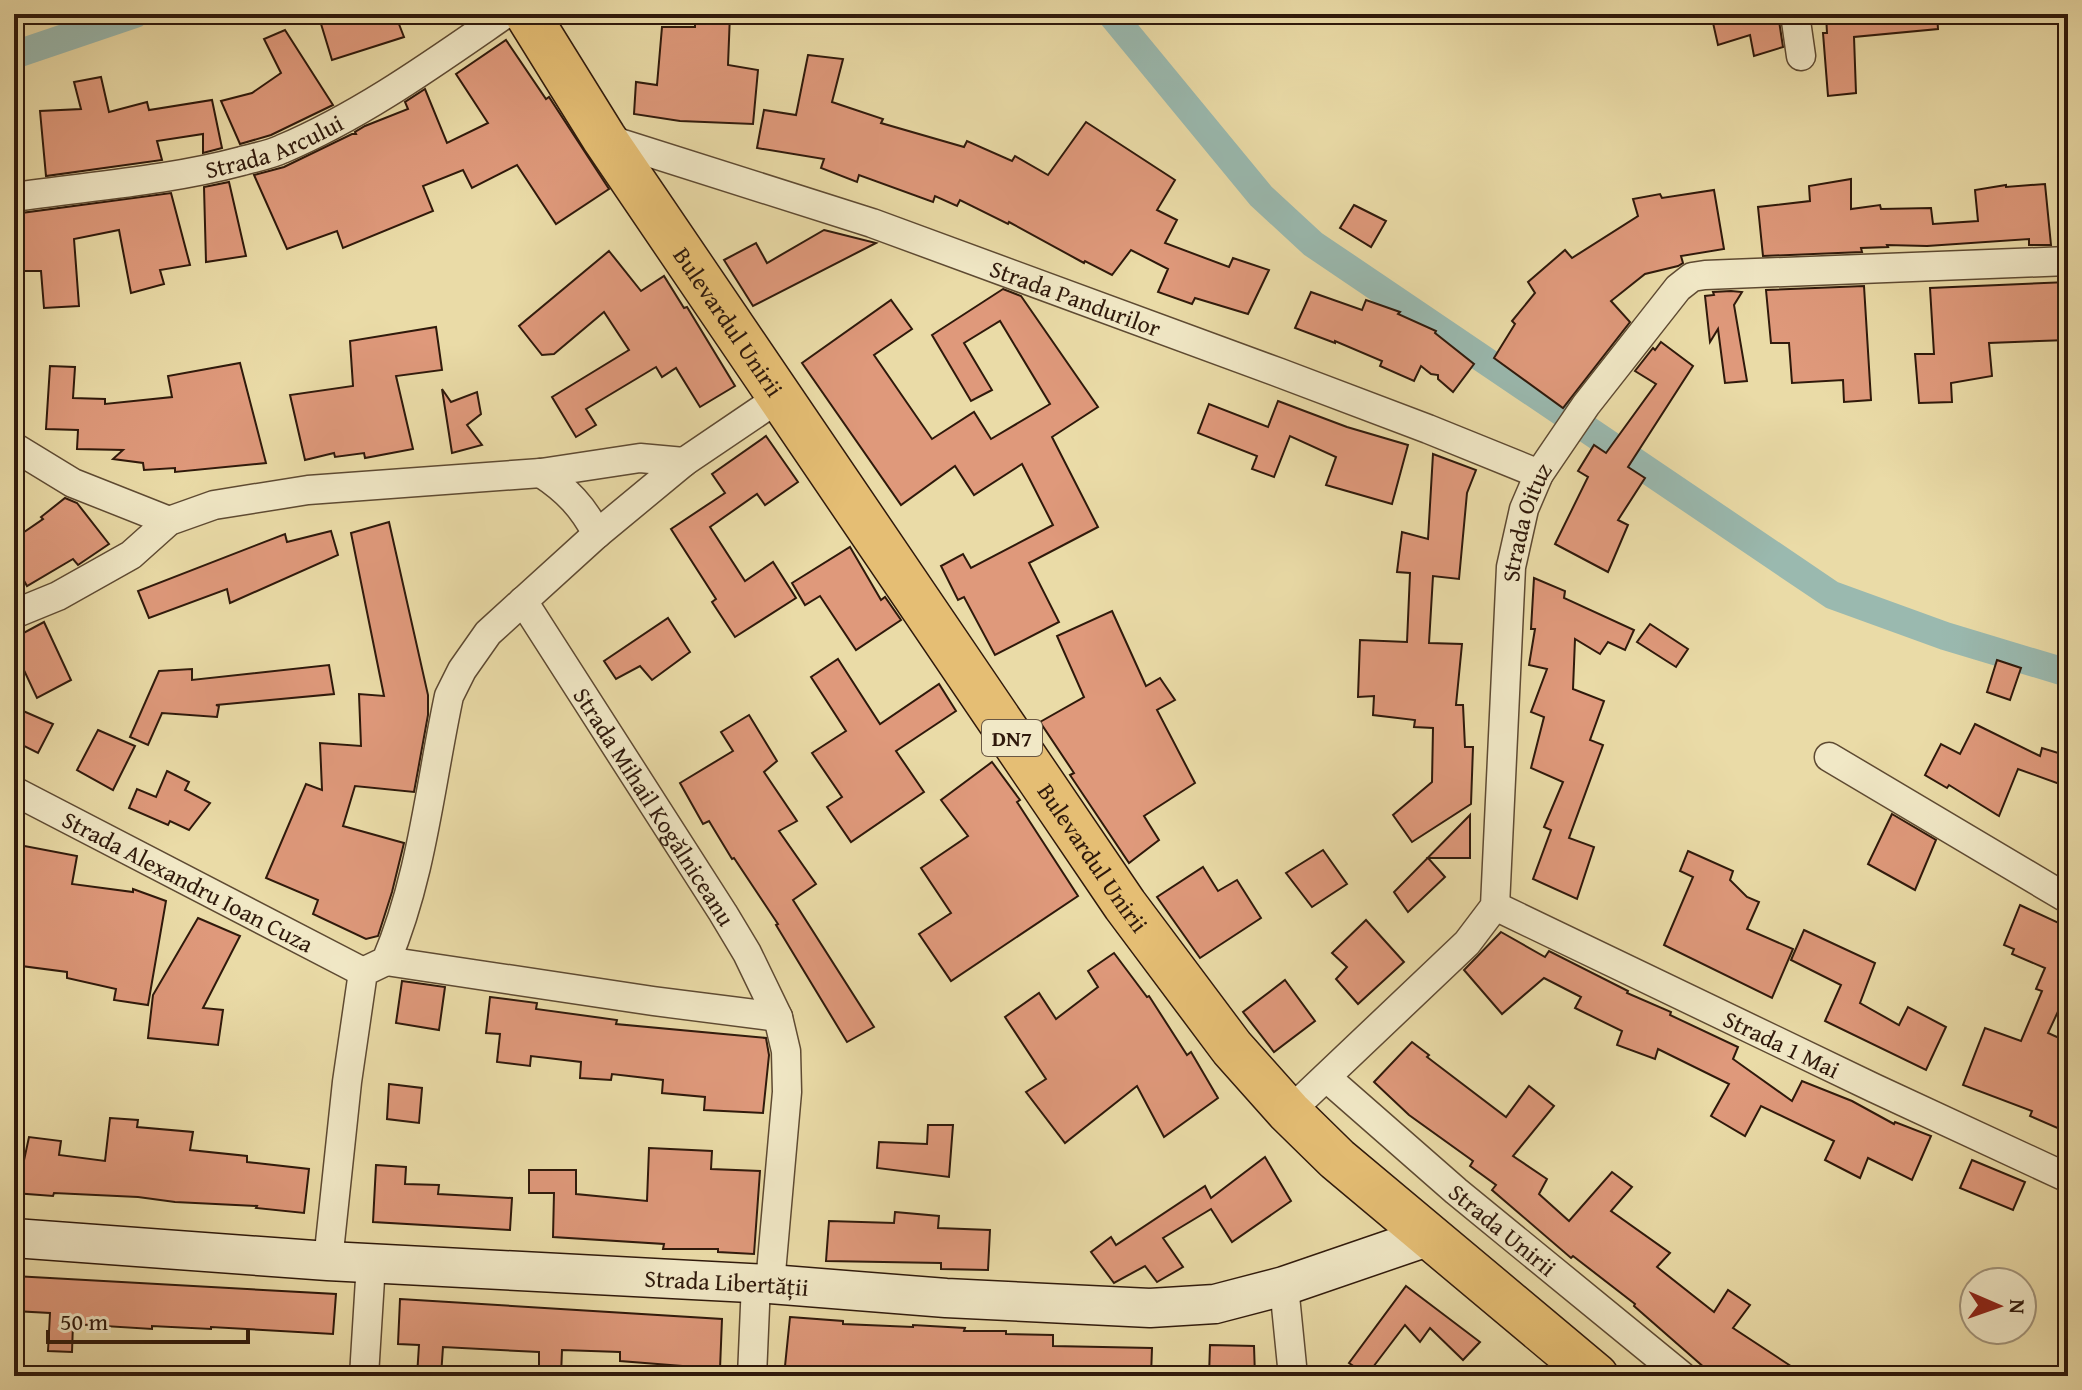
<svg xmlns="http://www.w3.org/2000/svg" width="2082" height="1390" font-family="'Gentium Book Plus',serif">
<style>
.lines{fill:none;stroke-linecap:round;stroke-linejoin:round}
.canal{stroke:#9ab9af;stroke-width:28}
.building{fill:#df997b;stroke:#2f190b;stroke-width:2}
.street-casing{stroke:#5e4a32;stroke-width:31}
.secondary-casing{stroke:#2f190b;stroke-width:41}
.primary-casing{stroke:#2f190b;stroke-width:47}
.street{stroke:#f1e8c6;stroke-width:28}
.secondary{stroke:#f1e8c6;stroke-width:38}
.primary{stroke:#e5be74;stroke-width:44}
.labels{text-anchor:middle;dominant-baseline:central;stroke-width:6;stroke-linejoin:round;paint-order:stroke}
.shield{fill:#f1e8c6;stroke:#695743;stroke-width:2}
.shield-label{font-size:22px;font-weight:bold;fill:#2f190b}
.street-label{font-size:24px;fill:#2f190b;stroke:#f1e8c6}
</style>
<rect width="100%" height="100%" fill="#eadba7"/>
<filter id="stains"><feTurbulence type="fractalNoise" baseFrequency=".0025" numOctaves="4"/><feColorMatrix values="0 0 0 0 .2 0 0 0 0 .09 0 0 0 0 .02 0 0 0 .5 -.17"/></filter>
<radialGradient id="worn" r=".72"><stop offset=".6" stop-color="#630" stop-opacity="0"/><stop offset="1" stop-color="#630" stop-opacity=".3"/></radialGradient>
<g class="lines">
<!-- canal -->
<g class="canal">
<polyline points="1111,14 1261,196 1313,244 1832,595 1945,636 2068,673"/>
<polyline points="14,55 135,14"/>
</g>
</g>
<!-- building -->
<g class="building">
<polygon points="318,14 395,14 404,37 332,60"/>
<polygon points="695,14 730,14 728,65 758,70 753,124 680,121 634,114 636,82 657,85 662,27 695,27"/>
<polygon points="1711,14 1778,14 1783,47 1754,56 1750,35 1718,45"/>
<polygon points="1826,14 1937,14 1938,29 1854,37 1856,93 1828,96 1823,33 1827,33"/>
<polygon points="285,30 333,105 271,135 240,144 221,101 252,93 281,73 264,39"/>
<polygon points="506,40 546,99 549,97 609,189 556,224 517,165 472,188 463,170 423,186 433,211 343,248 337,231 287,249 254,175 284,167 352,134 356,134 355,132 365,126 408,109 405,102 425,89 447,143 488,123 456,74"/>
<polygon points="808,55 843,59 832,102 883,119 881,123 964,147 967,141 1012,161 1015,156 1048,175 1086,122 1175,180 1157,210 1177,220 1165,243 1229,267 1233,258 1269,270 1248,314 1195,298 1192,304 1158,292 1168,269 1131,250 1112,275 1085,261 1084,263 1009,222 1008,224 960,200 957,206 935,196 933,202 859,175 857,182 821,168 824,159 757,148 764,110 796,115"/>
<polygon points="101,77 109,112 147,102 149,110 212,100 222,148 203,153 203,134 157,141 162,160 46,176 40,111 81,109 74,82"/>
<polygon points="1851,179 1851,209 1880,205 1881,209 1931,208 1933,224 1978,221 1975,190 2006,185 2006,187 2045,184 2051,245 2029,245 2029,239 1927,246 1887,245 1888,247 1861,248 1862,252 1763,256 1758,207 1810,201 1809,186"/>
<polygon points="229,182 246,256 206,262 204,187"/>
<polygon points="1714,190 1724,249 1681,256 1683,263 1678,266 1645,274 1611,301 1630,322 1563,408 1494,358 1515,324 1512,321 1535,293 1528,282 1565,250 1572,258 1638,216 1633,199 1660,194 1662,198"/>
<polygon points="171,193 190,265 160,270 164,284 131,293 119,230 74,239 79,306 44,308 41,271 14,271 14,214"/>
<polygon points="1354,205 1386,221 1371,247 1340,228"/>
<polygon points="824,230 876,243 753,306 724,260 756,243 767,263"/>
<polygon points="609,251 641,291 664,276 684,308 687,307 735,386 700,407 676,368 662,377 656,367 586,409 596,425 576,437 552,397 629,350 604,312 554,354 542,355 519,326"/>
<polygon points="2068,282 2068,340 1989,343 1992,376 1951,383 1952,402 1919,403 1915,354 1934,354 1930,288"/>
<polygon points="1864,286 1871,400 1844,402 1843,380 1792,383 1789,343 1771,343 1766,290"/>
<polygon points="1003,289 1021,296 1098,407 1052,437 1098,527 1029,563 1059,622 995,655 964,597 958,600 941,566 963,554 971,568 1053,525 1022,464 974,495 955,466 901,505 802,363 891,300 912,329 874,355 932,439 974,412 991,439 1050,404 1000,321 964,343 992,390 971,401 932,335"/>
<polygon points="1731,291 1742,292 1734,305 1747,381 1725,383 1718,329 1710,342 1705,296 1714,295 1713,292"/>
<polygon points="1311,292 1362,310 1366,300 1400,312 1398,314 1436,331 1435,333 1474,364 1453,392 1438,379 1438,375 1431,374 1421,366 1414,381 1380,366 1382,361 1335,341 1335,343 1295,328"/>
<polygon points="436,327 442,370 396,376 413,449 365,458 364,453 335,457 334,453 305,460 290,395 353,386 350,341"/>
<polygon points="1661,342 1693,366 1628,467 1645,478 1618,520 1628,525 1608,572 1555,544 1588,477 1578,471 1594,445 1606,453 1656,384 1635,371 1653,348 1655,350"/>
<polygon points="240,363 266,463 175,472 175,468 144,470 143,463 113,459 123,450 77,449 78,430 46,429 50,366 75,367 73,398 105,399 105,404 172,397 168,376"/>
<polygon points="442,389 451,402 477,392 481,414 467,425 482,445 452,453"/>
<polygon points="1278,401 1347,427 1408,445 1392,504 1326,485 1336,457 1290,436 1274,477 1252,469 1257,456 1198,433 1209,404 1268,427"/>
<polygon points="766,436 798,482 765,505 757,494 710,527 745,581 773,562 796,598 735,637 712,602 716,599 671,529 725,493 712,474"/>
<polygon points="1433,454 1476,470 1467,493 1459,579 1433,576 1429,643 1462,644 1456,705 1463,705 1465,747 1473,747 1471,804 1412,842 1393,815 1432,782 1433,728 1414,727 1415,720 1373,715 1374,696 1358,697 1360,640 1407,642 1410,573 1397,572 1402,532 1428,539"/>
<polygon points="65,498 77,503 109,544 78,565 73,559 27,586 14,563 14,539 43,519 41,517"/>
<polygon points="389,522 428,695 428,715 414,792 355,786 343,826 404,843 392,892 378,936 366,939 313,914 318,900 266,878 306,784 322,790 320,743 361,746 359,694 384,696 351,533"/>
<polygon points="331,531 338,555 230,603 227,589 149,618 138,591 285,534 287,542"/>
<polygon points="850,547 881,600 885,597 901,620 856,650 820,596 805,605 792,583"/>
<polygon points="1534,578 1565,591 1564,598 1634,630 1625,650 1608,642 1600,654 1575,639 1573,689 1604,701 1590,740 1603,745 1569,838 1594,847 1577,899 1533,879 1551,830 1544,827 1563,782 1531,768 1544,717 1531,712 1547,669 1529,665 1535,629 1531,629"/>
<polygon points="1112,611 1146,686 1160,678 1175,700 1157,710 1195,783 1144,816 1159,840 1129,863 1070,775 1074,773 1040,722 1084,697 1057,636"/>
<polygon points="668,618 690,652 652,680 640,666 616,679 604,661"/>
<polygon points="44,622 71,680 37,698 14,649 14,638"/>
<polygon points="1650,624 1688,649 1676,667 1637,642"/>
<polygon points="838,659 880,724 939,684 956,711 896,751 924,792 851,842 827,807 842,797 812,753 846,731 811,677"/>
<polygon points="1997,660 2021,668 2010,700 1987,692"/>
<polygon points="329,665 334,694 216,705 219,706 217,717 162,713 148,745 130,737 159,671 192,669 192,680"/>
<polygon points="14,707 53,724 38,753 14,741"/>
<polygon points="749,715 777,761 764,772 797,821 779,831 816,884 793,900 874,1027 847,1042 776,925 778,924 734,858 732,859 709,821 703,824 680,783 733,751 721,732"/>
<polygon points="1975,724 2040,756 2042,748 2068,756 2068,787 2018,769 1999,816 1949,785 1947,788 1925,775 1941,744 1960,754"/>
<polygon points="98,730 135,746 113,790 77,770"/>
<polygon points="992,762 1020,800 1017,802 1078,896 951,981 919,934 951,913 921,868 968,836 941,800"/>
<polygon points="167,771 189,782 185,790 210,803 189,830 170,821 168,825 129,808 137,789 156,797"/>
<polygon points="1892,814 1936,840 1915,890 1868,864"/>
<polygon points="1470,815 1470,858 1428,858 1445,877 1408,912 1394,892"/>
<polygon points="14,844 77,856 72,884 133,892 133,889 166,901 148,1005 114,1000 116,989 67,978 67,972 14,965"/>
<polygon points="1323,850 1347,884 1312,907 1286,873"/>
<polygon points="1688,851 1733,871 1730,880 1747,897 1759,902 1747,929 1793,949 1772,998 1664,945 1693,877 1680,871"/>
<polygon points="1203,867 1218,891 1237,880 1261,918 1200,958 1157,897"/>
<polygon points="2020,905 2065,926 2068,919 2068,990 2048,1033 2068,1042 2068,1117 2062,1130 2030,1116 2032,1111 1963,1085 1985,1028 2021,1041 2042,991 2036,989 2045,968 2012,954 2014,949 2004,945"/>
<polygon points="198,918 240,936 203,1008 223,1010 218,1045 148,1038 153,995"/>
<polygon points="1366,920 1404,962 1358,1004 1336,979 1347,967 1332,953"/>
<polygon points="1804,930 1875,963 1860,1003 1899,1025 1908,1007 1946,1027 1926,1070 1825,1021 1841,985 1791,960"/>
<polygon points="1501,932 1545,957 1549,951 1628,991 1627,993 1671,1012 1670,1015 1738,1047 1733,1059 1792,1101 1802,1081 1852,1101 1894,1124 1895,1122 1931,1136 1912,1180 1868,1158 1860,1178 1825,1160 1834,1141 1761,1106 1745,1136 1711,1116 1729,1084 1658,1049 1655,1059 1617,1045 1622,1031 1575,1008 1581,997 1544,978 1502,1014 1464,970"/>
<polygon points="1114,953 1147,997 1149,996 1187,1055 1191,1052 1218,1098 1164,1137 1137,1086 1065,1143 1026,1092 1046,1079 1005,1017 1039,993 1056,1019 1098,987 1088,971"/>
<polygon points="1285,980 1315,1021 1274,1052 1243,1012"/>
<polygon points="402,981 445,987 439,1030 396,1023"/>
<polygon points="490,997 537,1003 536,1009 617,1020 616,1024 766,1038 769,1055 763,1113 704,1110 705,1097 662,1093 663,1080 612,1074 611,1080 580,1078 581,1062 531,1056 530,1066 497,1062 500,1034 486,1033"/>
<polygon points="1412,1042 1429,1055 1427,1057 1506,1117 1529,1086 1554,1106 1513,1156 1547,1179 1539,1194 1569,1221 1612,1172 1632,1187 1611,1211 1670,1253 1657,1267 1714,1312 1728,1290 1750,1305 1733,1328 1806,1376 1714,1376 1634,1306 1635,1304 1573,1256 1571,1258 1492,1190 1496,1185 1470,1166 1473,1161 1409,1115 1374,1082"/>
<polygon points="389,1084 422,1088 419,1123 387,1119"/>
<polygon points="110,1118 138,1120 137,1127 193,1132 190,1150 247,1156 247,1162 309,1169 304,1213 256,1208 257,1206 175,1202 138,1197 54,1193 53,1196 14,1193 14,1164 23,1165 29,1137 61,1141 59,1155 105,1161"/>
<polygon points="928,1125 953,1125 949,1177 877,1168 879,1142 927,1144"/>
<polygon points="649,1148 712,1151 711,1169 760,1171 754,1254 718,1252 718,1249 663,1249 664,1244 553,1237 554,1193 529,1193 529,1170 576,1170 576,1194 647,1201"/>
<polygon points="1265,1157 1291,1201 1232,1242 1211,1209 1163,1238 1183,1267 1157,1282 1145,1266 1114,1283 1091,1252 1111,1237 1116,1245 1205,1186 1211,1198"/>
<polygon points="1972,1160 2025,1182 2013,1210 1960,1188"/>
<polygon points="376,1165 406,1167 405,1184 439,1185 438,1194 512,1198 510,1230 373,1222"/>
<polygon points="895,1212 939,1216 938,1228 990,1230 988,1270 941,1269 941,1263 826,1261 829,1221 894,1223"/>
<polygon points="14,1276 336,1294 333,1334 211,1327 211,1329 152,1326 152,1329 73,1324 72,1352 48,1351 50,1313 14,1311"/>
<polygon points="1406,1286 1480,1342 1463,1360 1430,1328 1420,1342 1405,1325 1367,1375 1349,1363"/>
<polygon points="400,1299 722,1319 720,1369 620,1361 620,1352 562,1350 561,1376 539,1376 539,1352 443,1347 441,1376 417,1376 419,1345 398,1344"/>
<polygon points="790,1317 843,1321 843,1324 913,1327 913,1325 965,1328 964,1331 1006,1331 1006,1334 1053,1335 1053,1346 1152,1348 1151,1376 904,1374 903,1376 784,1376"/>
<polygon points="1210,1345 1254,1346 1255,1376 1209,1376"/>
</g>
<g class="lines">
<defs>
<g id="street">
<polyline points="1795,14 1801,56"/>
<path id="s1" d="M604,138L872,223L1280,373L1428,429L1539,474"/>
<path id="s2" d="M14,197C90,186 167,181 242,161C255,157 270,155 282,149C362,115 434,63 505,14"/>
<polyline points="14,447 73,483 169,521"/>
<path d="M541,473C567,490 583,507 597,534"/>
<path id="s3" d="M523,601L723,913L747,953L778,1017L786,1051L787,1092L770,1284"/>
<polyline points="14,614 58,596 131,555 169,521 214,505 308,490 541,473 640,458 684,462"/>
<polyline points="1829,757 2068,899"/>
<path id="s4" d="M14,791L363,972"/>
<path id="s5" d="M1495,906L1874,1088L2068,1178"/>
<polyline points="386,961 653,1001 778,1017"/>
<path id="s6" d="M1327,1078L1456,1191L1682,1376"/>
<path id="s7" d="M1289,1112L1467,943L1495,906L1511,567L1524,509L1539,474L1586,405L1678,288L1692,277L1705,275L2068,261"/>
<path d="M328,1261L347,1082L363,972L386,961C422,877 430,785 449,696L462,670L488,633L597,534L684,462L780,397"/>
<polyline points="1284,1286 1293,1376"/>
<polyline points="364,1376 371,1263"/>
<polyline points="752,1376 756,1283"/>
</g>
<g id="secondary">
<path id="s8" d="M14,1238L328,1261L770,1284L946,1298L1150,1308L1215,1304L1284,1286L1427,1237"/>
</g>
<g id="primary">
<path id="s9" d="M527,14L604,138L1125,905L1232,1048L1289,1112L1337,1159L1596,1376"/>
</g>
</defs>
<!-- street casing -->
<use href="#street" class="street-casing"/>
<!-- secondary casing -->
<use href="#secondary" class="secondary-casing"/>
<!-- primary casing -->
<use href="#primary" class="primary-casing"/>
<!-- street -->
<use href="#street" class="street"/>
<!-- secondary -->
<use href="#secondary" class="secondary"/>
<!-- primary -->
<use href="#primary" class="primary"/>
</g>
<g class="labels">
<!-- shield labels -->
<rect class="shield" x="982" y="720" width="60" height="36" rx="6"/>
<g class="shield-label">
<text x="1012" y="738">DN7</text>
</g>
<!-- street labels -->
<g class="street-label">
<text stroke="none"><textPath href="#s2" startOffset="266">Strada Arcului</textPath></text>
<text stroke="none"><textPath href="#s1" startOffset="498">Strada Pandurilor</textPath></text>
<text stroke="none"><textPath href="#s9" startOffset="368">Bulevardul Unirii</textPath></text>
<text stroke="none"><textPath href="#s7" startOffset="678">Strada Oituz</textPath></text>
<text stroke="none"><textPath href="#s3" startOffset="244">Strada Mihail Kogălniceanu</textPath></text>
<text stroke="none"><textPath href="#s9" startOffset="1016">Bulevardul Unirii</textPath></text>
<text stroke="none"><textPath href="#s4" startOffset="196">Strada Alexandru Ioan Cuza</textPath></text>
<text stroke="none"><textPath href="#s5" startOffset="318">Strada 1 Mai</textPath></text>
<text stroke="none"><textPath href="#s6" startOffset="232">Strada Unirii</textPath></text>
<text stroke="none"><textPath href="#s8" startOffset="714">Strada Libertății</textPath></text>
</g>
</g>
<!-- margin -->
<rect width="2082" height="1390" fill="none" stroke="#eadba7" stroke-width="48"/>
<rect x="16" y="16" width="2050" height="1358" fill="none" stroke="#2f190b" stroke-width="4"/>
<rect x="24" y="24" width="2034" height="1342" fill="none" stroke="#2f190b" stroke-width="2"/>
<!-- north arrow -->
<g transform="translate(1998 1306) rotate(92)"><circle r="38" fill="#f1e8c6" stroke="#a3957b" stroke-width="2"/>
<path d="M0-6L14 30L0 20L-14 30Z" fill="#8f2418"/>
<text y="-12" font-size="22" font-weight="bold" text-anchor="middle" fill="#2f190b">N</text>
</g>
<!-- scale -->
<path d="M48 1330v12h200v-12" fill="none" stroke="#2f190b" stroke-width="4"/>
<text x="60" y="1330" font-size="24" fill="#2f190b" stroke="#f1e8c6" stroke-width="6" paint-order="stroke">50 m</text>
<rect width="100%" height="100%" filter="url(#stains)"/>
<rect width="100%" height="100%" fill="url(#worn)"/>
</svg>
